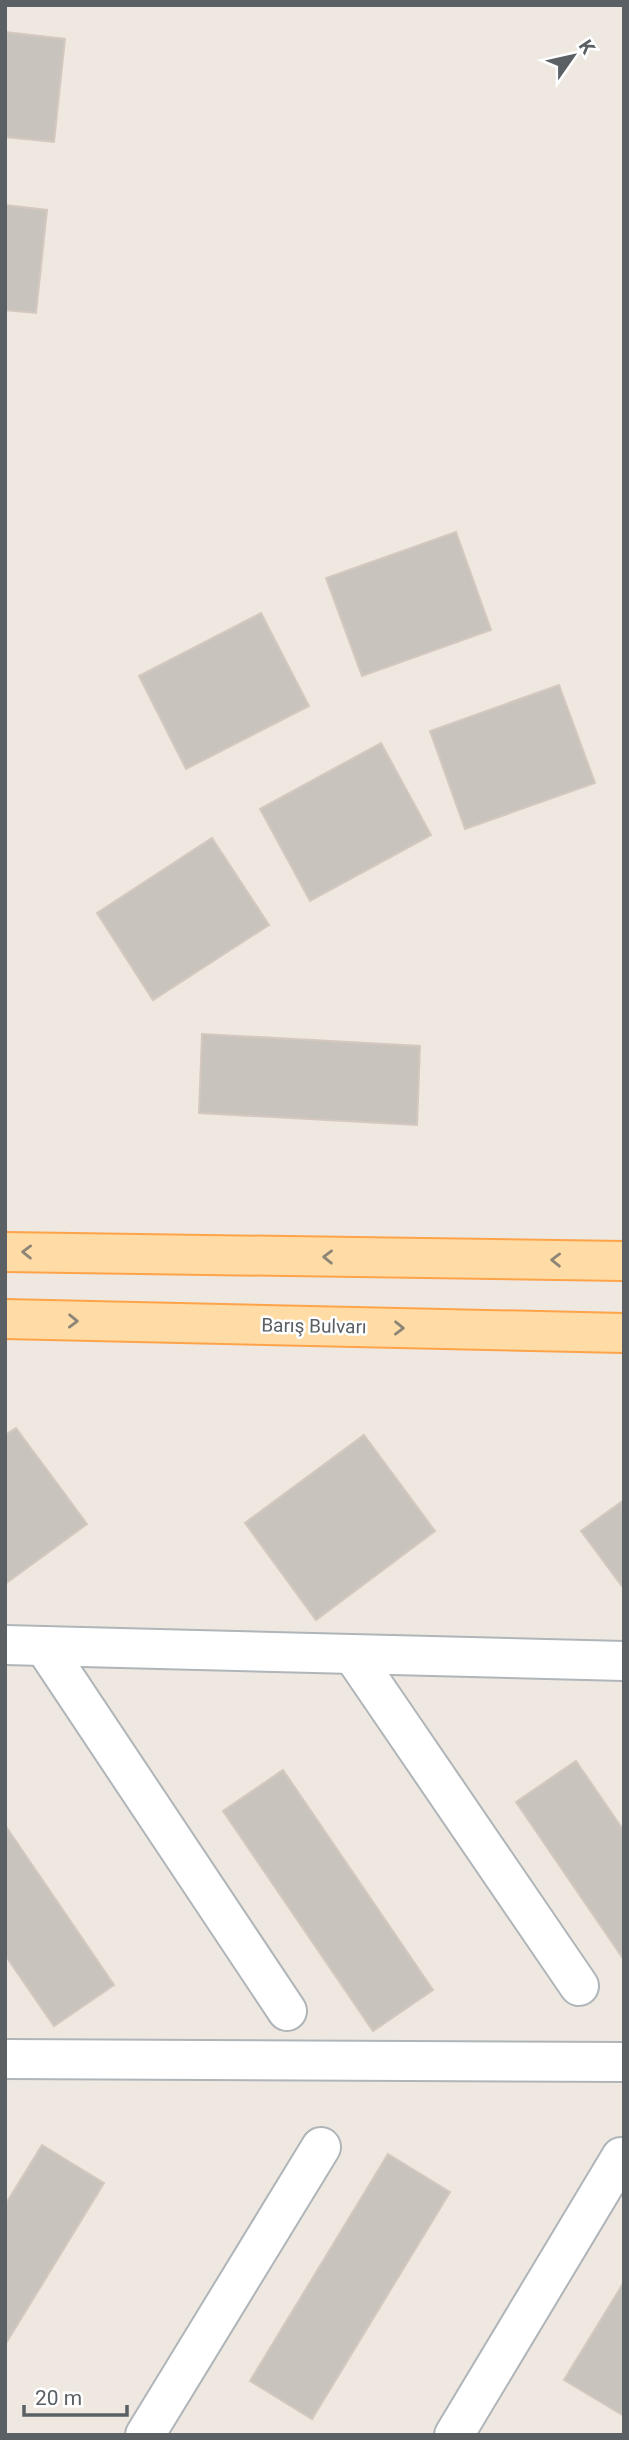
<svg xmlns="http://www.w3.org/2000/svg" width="629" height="2440" font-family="Roboto,sans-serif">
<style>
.building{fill:#c9c3be;stroke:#d4c8bf;stroke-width:2}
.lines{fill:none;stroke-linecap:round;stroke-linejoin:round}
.minor-casing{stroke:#afb5b8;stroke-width:42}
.major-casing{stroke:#ffa349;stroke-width:42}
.minor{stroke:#fff;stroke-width:38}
.major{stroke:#ffdca5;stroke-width:38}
.oneway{stroke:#8c8578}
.labels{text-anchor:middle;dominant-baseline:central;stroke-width:5;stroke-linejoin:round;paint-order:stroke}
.street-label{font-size:19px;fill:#5a6064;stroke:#fff}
</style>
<rect width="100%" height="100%" fill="#eee8e1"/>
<!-- building -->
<g class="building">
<polygon points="5,32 65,39 54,142 5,137"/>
<polygon points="5,205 47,210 36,313 5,310"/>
<polygon points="456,532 491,630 362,676 326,578"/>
<polygon points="261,613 309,706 186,769 139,676"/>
<polygon points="559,685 595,783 465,829 430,731"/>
<polygon points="381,743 431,835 310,901 260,809"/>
<polygon points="212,838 269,925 153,1000 97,913"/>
<polygon points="202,1034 420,1046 417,1125 199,1113"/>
<polygon points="16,1428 87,1524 5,1584 5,1435"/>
<polygon points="364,1435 435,1531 316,1620 245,1523"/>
<polygon points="624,1500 624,1589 581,1531"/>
<polygon points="576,1761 624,1831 624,1960 516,1802"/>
<polygon points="283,1770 433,1990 373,2031 223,1811"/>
<polygon points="5,1825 114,1985 54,2026 5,1955"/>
<polygon points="42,2145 104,2183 5,2345 5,2205"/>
<polygon points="388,2154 450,2192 312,2419 250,2381"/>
<polygon points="624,2282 624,2416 564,2380"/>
</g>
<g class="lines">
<defs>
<g id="minor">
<polyline points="5,1645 624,1661"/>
<polyline points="44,1646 287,2011"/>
<polyline points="353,1655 579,1986"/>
<polyline points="5,2059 624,2062"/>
<polyline points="145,2435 321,2147"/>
<polyline points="454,2435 621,2157"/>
</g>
<g id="major">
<polyline points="5,1252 624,1261"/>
<polyline points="5,1319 624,1333"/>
</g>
</defs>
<!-- minor casing -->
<use href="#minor" class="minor-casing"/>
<!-- major casing -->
<use href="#major" class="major-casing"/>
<!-- minor -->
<use href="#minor" class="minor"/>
<!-- major -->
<use href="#major" class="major"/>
</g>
<!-- one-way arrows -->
<defs><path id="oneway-chevron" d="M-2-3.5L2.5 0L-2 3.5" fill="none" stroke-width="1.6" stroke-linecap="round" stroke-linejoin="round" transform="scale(1.75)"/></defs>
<g class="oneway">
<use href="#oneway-chevron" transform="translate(27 1252) rotate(-179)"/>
<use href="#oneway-chevron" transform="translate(328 1257) rotate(-179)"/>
<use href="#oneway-chevron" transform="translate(556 1260) rotate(-179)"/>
<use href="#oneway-chevron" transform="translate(73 1321) rotate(1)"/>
<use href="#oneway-chevron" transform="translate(399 1328) rotate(1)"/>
</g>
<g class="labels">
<!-- street labels -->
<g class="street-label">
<text transform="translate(314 1326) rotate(1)">Barış Bulvarı</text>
</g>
</g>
<!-- border -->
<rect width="629" height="2440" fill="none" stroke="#5a6064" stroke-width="14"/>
<!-- north arrow -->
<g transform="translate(573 56) rotate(56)" stroke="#ffffff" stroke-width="5" paint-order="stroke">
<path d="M0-5L12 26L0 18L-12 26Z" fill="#5a6064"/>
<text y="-10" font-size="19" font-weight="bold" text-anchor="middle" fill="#5a6064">K</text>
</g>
<!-- scale -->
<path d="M24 2405v10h103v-10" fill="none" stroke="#5a6064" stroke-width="3.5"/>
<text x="35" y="2405" font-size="21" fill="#5a6064" stroke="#ffffff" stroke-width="5" paint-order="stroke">20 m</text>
</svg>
